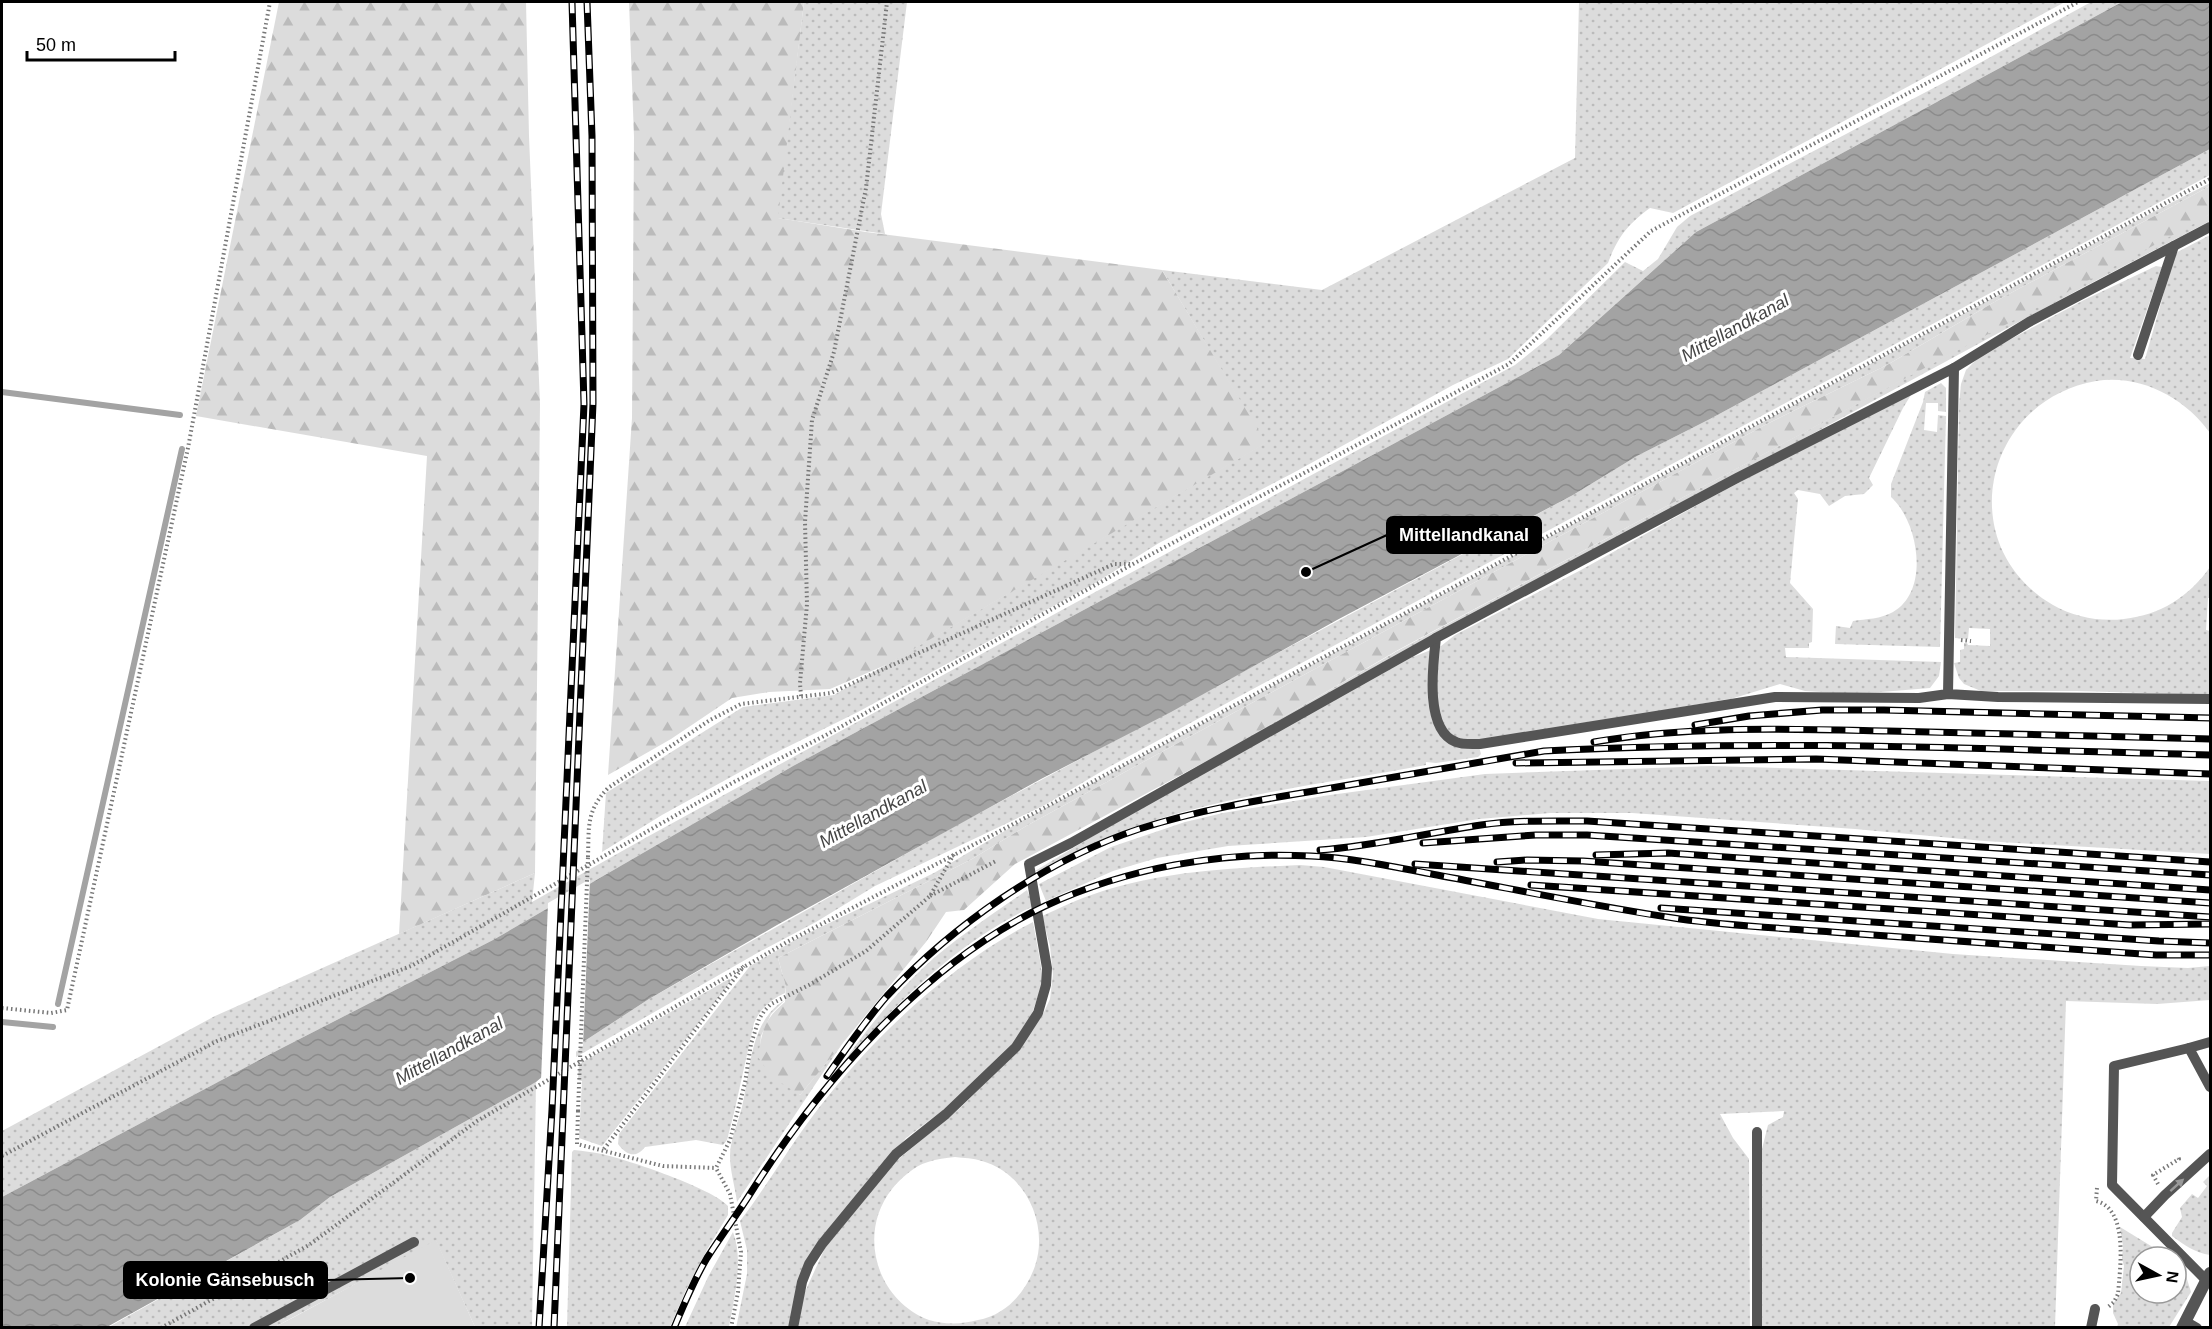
<svg xmlns="http://www.w3.org/2000/svg" width="2212" height="1329" font-family="Arial,sans-serif">
<style>
.grass{fill:url(#grass-dots);fill-rule:evenodd}
.forest{fill:url(#forest-firs)}
.garden{fill:#dcdcdc}
.water{fill:url(#water-waves)}
.pier{fill:#fff}
.lines{fill:none;stroke-linecap:round;stroke-linejoin:round}
.stream{stroke:#a3a3a3;stroke-width:6}
.path{stroke:#777;stroke-width:4;stroke-dasharray:1.5 3;stroke-linecap:butt}
.service{stroke:#555;stroke-width:10}
.minor{stroke:#555;stroke-width:12}
.rail-casing{stroke:#000;stroke-width:7}
.rail{stroke:#fff;stroke-width:4.5;stroke-dasharray:14;stroke-linecap:butt}
.path-bridge{stroke:#777;stroke-width:4;stroke-dasharray:1.5 3;stroke-linecap:butt}
.oneway{fill:#999}
.labels{text-anchor:middle;dominant-baseline:central;stroke-width:6;stroke-linejoin:round;paint-order:stroke}
.water-label{font-size:18px;font-style:italic;fill:#444;stroke:#fff}
.leader{fill:none;stroke:#000;stroke-width:2}
.callout-dot{fill:#000;stroke:#fff;stroke-width:2}
.callout{fill:#000;stroke:#000;stroke-width:2}
.callout-label{font-size:18px;text-anchor:middle;font-weight:bold;fill:#fff}
</style>
<defs>
<pattern id="grass-dots" width="8" height="8" patternUnits="userSpaceOnUse" patternTransform="scale(1.5)"><rect width="8" height="8" fill="#dcdcdc"/><path d="M2 2h.1M6 6h.1" fill="none" stroke="#bbb" stroke-width="1.8" stroke-linecap="round"/></pattern>
<pattern id="forest-firs" width="22" height="20" patternUnits="userSpaceOnUse" patternTransform="scale(1.5)"><rect width="22" height="20" fill="#dcdcdc"/><path d="M5 1l3.5 6h-7zM16 11l3.5 6h-7z" fill="#bbb"/></pattern>
<pattern id="water-waves" width="16" height="10" patternUnits="userSpaceOnUse" patternTransform="scale(1.5)"><rect width="16" height="10" fill="#a3a3a3"/><path d="M0 5q4-4 8 0t8 0" fill="none" stroke="#8b8b8b"/></pattern>
</defs>
<rect width="100%" height="100%" fill="#fff"/>
<!-- grass -->
<g class="grass">
<polygon points="804,2 907,2 881,214 885,234 777,218"/>
<path d="M1579,2H2065L1673,213L1650,208C1627,225 1618,237 1608,263L1508,359L1453,385L1293,473L1159,543L1092,585L856,713L769,756L662,815L602,852L606,793L743,707L834,695L1265,443L1162,270L1322,290L1575,158Z"/>
<polygon points="2091,2 2122,2 1696,232 1559,355 793,766 493,940 280,1049 2,1197 2,1131 215,1016 535,873 532,902 647,837 1062,610 1515,365 1546,340 1625,262 1643,271 1658,259 1677,227 1690,216 1945,82"/>
<polygon points="2210,149 2210,175 1240,696 1109,767 1043,806 875,886 816,922 759,952 576,1057 576,1048 583,1042 649,999 957,825 1573,495 1637,456 1710,419"/>
<path d="M2210,183V186L1996,301L1887,365L1765,425L1178,743L1028,825L972,859L778,958L786,987L785,993C771,999 760,1009 754,1023L734,1113L727,1140L723,1145L696,1140L645,1147C636,1159 626,1155 618,1144L619,1134L750,966L802,936L934,873L1018,823L2128,225Z"/>
<path d="M2210,214V221L2078,290L1526,589L1413,657L1441,646L1455,635L1581,570L1710,498L1914,390L1903,408L1869,478L1873,485L1864,494L1845,496L1829,506L1820,494L1798,490L1794,493L1798,499L1790,583L1813,609L1812,642L1809,643V648H1785L1786,657L1941,662L1939,676L1930,688L1881,692L1839,693L1805,691L1780,684L1734,698L1478,743L1481,754L1478,757L1436,763L1426,762V765C1346,780 1263,790 1183,812C1133,825 1086,847 1040,871H1035L1156,798L1163,786L1399,650Z"/>
<path d="M2210,235V433C2185,398 2141,374 2096,381C1983,401 1952,546 2053,605C2074,617 2100,622 2124,619C2160,615 2189,597 2210,567V598H2208L2206,630L2210,631V695L2077,691H1981L1964,684L1959,678L1954,663L1960,662V650L1964,649V643H1967L1968,645L1990,646V629L1969,628L1968,639L1955,638L1959,405L1961,384L1966,370L1981,355L2084,300L2156,266L2162,267L2130,358L2145,359L2165,289L2166,258Z"/>
<path d="M1941,383L1946,388V412L1938,411V403H1926L1924,430L1937,432L1938,415L1946,416L1940,647L1835,644L1836,626L1850,628L1853,621C1866,619 1881,619 1893,612C1931,590 1918,521 1891,497V484L1923,402L1925,392Z"/>
<polygon points="1711,766 2210,781 2210,854 1984,841 1855,829 1632,813 1550,813 1479,819 1366,837 1228,846 1157,858 1113,871 1046,901 1039,884 1111,847 1185,822 1223,813 1330,795 1485,774"/>
<path d="M1300,865L1324,867L1598,919L1953,954L2141,966L2188,968L2210,966V1000L2157,1004L2066,1001L2055,1327H1762V1149L1768,1125L1783,1117L1784,1111L1720,1114L1733,1138L1749,1159L1750,1327L798,1328L804,1294L825,1248L895,1162L959,1109L991,1077L1032,1031L1044,1012L1050,999L1053,975L1050,946L1042,916C1060,908 1078,899 1097,893C1162,871 1232,868 1300,865ZM955,1157C964,1158 973,1158 982,1161C1026,1173 1049,1225 1035,1266C1026,1292 1006,1315 978,1320C962,1324 945,1325 929,1320C876,1300 857,1233 892,1189C901,1178 914,1166 928,1162C937,1159 946,1158 955,1157Z"/>
<path d="M1027,890L1034,906C956,942 891,1007 837,1072C862,1035 890,999 923,968C954,939 992,915 1027,890Z"/>
<path d="M1033,922L1041,966L1042,985L1030,1019L1008,1051L955,1101L906,1138L817,1243L789,1327L736,1328L747,1274V1250L740,1221C768,1185 790,1145 818,1109C873,1037 952,963 1033,922Z"/>
<polygon points="729,979 731,980 726,988 602,1146 579,1138 582,1081 578,1080 579,1064"/>
<path d="M785,1000L771,1014L761,1036L759,1057L800,1095L844,1041L737,1202C735,1187 730,1171 730,1156C730,1140 738,1123 742,1107C751,1071 749,1021 785,1000Z"/>
<polygon points="536,1082 532,1327 475,1327 436,1241 275,1327 107,1328 300,1220 330,1197"/>
<path d="M574,1150C583,1151 593,1152 602,1154C628,1160 712,1188 728,1206V1215L708,1248L686,1290L670,1327H567L572,1152Z"/>
<path d="M2210,1175V1255C2196,1253 2184,1245 2172,1236V1233L2182,1217L2180,1208L2192,1194L2198,1198L2207,1186L2203,1182Z"/>
<polygon points="2120,1227 2169,1257 2140,1257 2140,1293 2176,1293 2176,1261 2187,1269 2186,1276 2191,1292 2169,1327 2117,1327 2118,1324 2113,1313 2113,1304 2121,1293 2124,1266 2122,1259 2123,1246"/>
<path d="M733,1232C744,1261 734,1298 729,1327H685L708,1277Z"/>
</g>
<!-- forest -->
<g class="forest">
<polygon points="279,2 526,2 529,136 540,404 535,873 399,934 427,456 196,416"/>
<polygon points="629,2 804,2 778,218 866,232 1162,270 1266,443 888,664 830,689 769,692 732,698 671,739 608,775 632,418 634,137"/>
<path d="M2210,186V214L2201,220L1398,650L1216,756L1015,864L964,910L946,912L926,942L800,1095L772,1077L758,1057C762,1031 764,1019 785,1002L786,987L778,958L972,859L1028,825L1178,743L1765,425L1887,365L1996,301Z"/>
</g>
<!-- garden -->
<polygon class="garden" points="436,1240 475,1327 275,1327 298,1315"/>
<!-- water -->
<polygon class="water" points="2122,2 2210,2 2210,149 1710,419 1637,456 1573,495 1337,620 1171,712 1041,779 777,925 649,999 583,1042 536,1082 330,1197 300,1220 107,1327 2,1328 2,1197 280,1049 493,940 793,766 1559,355 1696,232"/>
<!-- pier -->
<polygon class="pier" points="590,879 583,1046 541,1081 548,903"/>
<g class="lines">
<!-- stream -->
<g class="stream">
<polyline points="2,392 180,415"/>
<polyline points="58,1004 182,449"/>
<polyline points="2,1022 53,1027"/>
</g>
<!-- path -->
<g class="path">
<polyline points="1961,640 1971,641"/>
<polyline points="801,696 800,683 807,604 805,522 812,420 834,352 866,188 887,2"/>
<path d="M588,857C589,827 586,811 608,788L710,720L741,704L831,693L1114,564H1133"/>
<polyline points="930,896 996,861"/>
<polyline points="2,1008 51,1013 67,1010 188,448 270,2"/>
<polyline points="578,1111 577,1144 663,1166 716,1168"/>
<polyline points="604,1149 744,966"/>
<polyline points="2,1156 217,1041 411,966 734,782 826,735 1133,564 1509,364 1651,231 2078,2"/>
<polyline points="2158,1184 2153,1175 2179,1159 2178,1157"/>
<path d="M2097,1188L2096,1201C2129,1209 2120,1268 2118,1294L2114,1302L2108,1307"/>
<polyline points="161,1328 309,1245 477,1121 787,942 1044,808 2210,179"/>
<polyline points="731,1328 738,1292 741,1252 730,1194 716,1168 730,1140 745,1083 751,1044 759,1019 765,1010 771,1004 809,985 866,951 930,896 954,854"/>
</g>
<!-- service -->
<g class="service">
<polyline points="2138,355 2174,246"/>
<polyline points="1954,368 2029,322 2210,227"/>
<path d="M1948,694L1954,368L1737,478L1436,638C1433,664 1424,730 1456,742C1463,745 1473,744 1480,744L1775,697L1919,698L1948,694L1998,697L2210,699"/>
<polyline points="2210,1042 2189,1048 2210,1087"/>
<polyline points="2189,1048 2114,1066 2112,1185 2206,1280"/>
<polyline points="2144,1217 2165,1195 2210,1154"/>
<polyline points="2185,1321 2197,1328"/>
<polyline points="254,1328 414,1242"/>
<polyline points="793,1328 802,1282 809,1264 822,1244 896,1154 946,1114 1016,1047 1038,1013 1046,985 1047,968 1029,864 1071,843 1436,638"/>
<polyline points="1757,1328 1757,1132"/>
<polyline points="2091,1328 2095,1309"/>
</g>
<!-- minor -->
<polyline class="minor" points="2182,1328 2210,1273"/>
<defs>
<g id="rail">
<polyline points="1695,725 1749,716 1822,710 1884,710 2210,718"/>
<path d="M1594,742C1691,725 1791,729 1888,731C1996,734 2103,736 2210,739"/>
<polyline points="1516,763 1816,759 2210,774"/>
<polyline points="1423,843 1536,835 1587,835 2210,875"/>
<path d="M1320,850C1374,846 1427,833 1481,825C1516,820 1552,821 1587,821L2210,862"/>
<polyline points="1596,855 1668,853 2210,890"/>
<polyline points="1497,862 1527,860 1583,861 2210,903"/>
<polyline points="1415,864 2210,917"/>
<polyline points="1531,885 2130,925 2210,924"/>
<polyline points="1661,908 2159,941 2210,943"/>
<path d="M827,1076C846,1049 865,1021 887,996C953,925 1046,860 1139,829C1198,810 1259,800 1320,790C1395,777 1470,764 1544,751C1766,739 1988,749 2210,755"/>
<polyline points="539,1328 552,1110 584,404 572,2"/>
<polyline points="554,1328 593,403 592,136 587,2"/>
<path d="M674,1328C684,1304 694,1280 707,1258C721,1236 736,1216 750,1194C820,1083 924,963 1045,906C1127,868 1220,851 1311,856C1353,858 1395,867 1437,875C1518,890 1599,907 1680,919C1739,927 1799,929 1859,934C1958,941 2057,948 2156,955H2210"/>
</g>
</defs>
<!-- rail casing -->
<use href="#rail" class="rail-casing"/>
<!-- rail -->
<use href="#rail" class="rail"/>
<!-- path-bridge -->
<polyline class="path-bridge" points="578,1111 588,857"/>
</g>
<!-- one-way arrows -->
<defs><path id="oneway-solid" d="M-6-.8H1V-3.2L6.5 0L1 3.2V.8H-6Z" transform="scale(1.5)"/></defs>
<use class="oneway" href="#oneway-solid" transform="translate(2177 1185) rotate(-42)"/>
<g class="labels">
<!-- water labels -->
<g class="water-label">
<text transform="translate(1735 328) rotate(-29)">Mittellandkanal</text>
<text transform="translate(873 814) rotate(-29)">Mittellandkanal</text>
<text transform="translate(449 1051) rotate(-29)">Mittellandkanal</text>
</g>
</g>
<!-- callouts -->
<path class="leader" d="M1306 572L1387 535M410 1278L327 1280"/>
<g class="callout-dot">
<circle cx="1306" cy="572" r="6"/>
<circle cx="410" cy="1278" r="6"/>
</g>
<g class="callout">
<rect x="1387" y="517" width="154" height="36" rx="6"/>
<rect x="124" y="1262" width="203" height="36" rx="6"/>
</g>
<g class="callout-label">
<text x="1464" y="541">Mittellandkanal</text>
<text x="225" y="1286">Kolonie Gänsebusch</text>
</g>
<!-- border -->
<rect width="2212" height="1329" fill="none" stroke="#000000" stroke-width="6"/>
<!-- north arrow -->
<g transform="translate(2158 1275) rotate(98)"><circle r="28" fill="#ffffff" stroke="#999999" stroke-width="1.5"/>
<path d="M0-4.5L10 22L0 15L-10 22Z" fill="#000000"/>
<text y="-9" font-size="16" font-weight="bold" text-anchor="middle" fill="#000000">N</text>
</g>
<!-- scale -->
<path d="M27 51v9h148v-9" fill="none" stroke="#000000" stroke-width="3"/>
<text x="36" y="51" font-size="18" fill="#000000" stroke="#ffffff" stroke-width="4.5" paint-order="stroke">50 m</text>
</svg>
